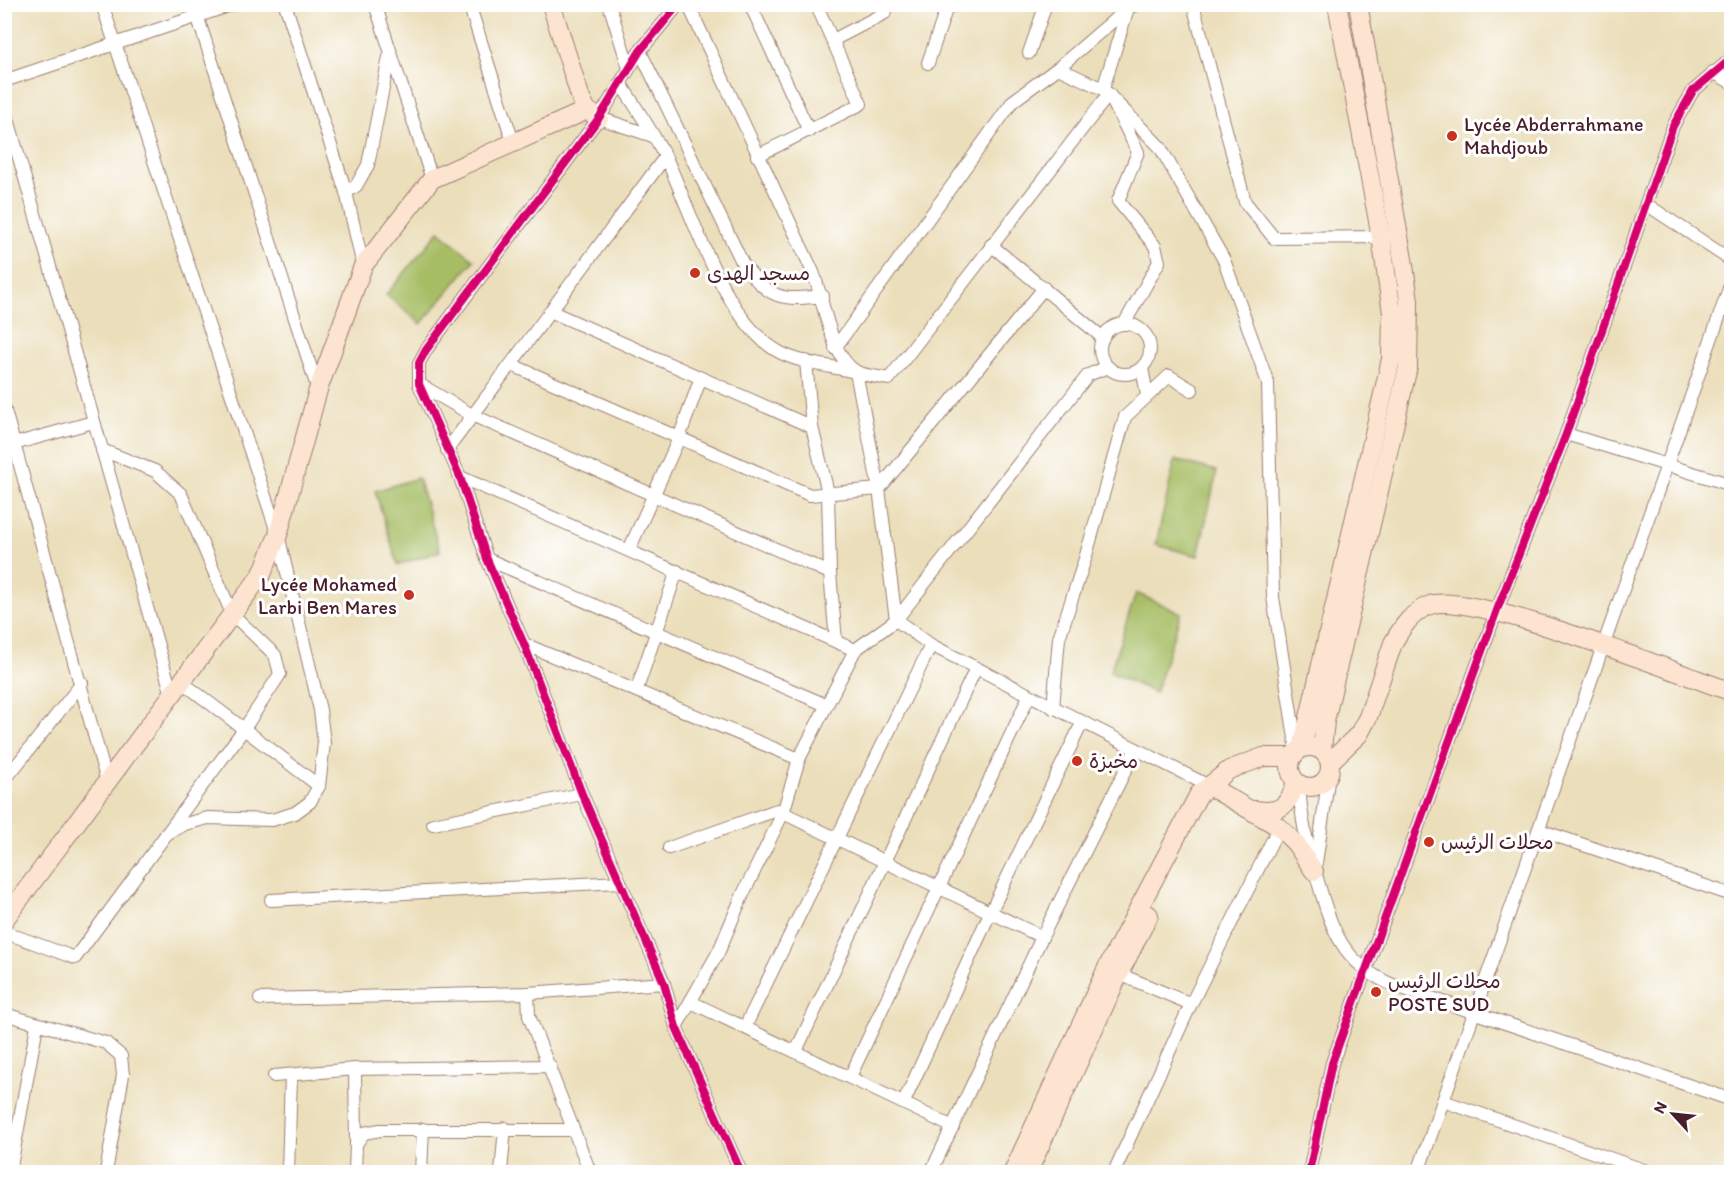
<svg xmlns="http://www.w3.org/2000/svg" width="1736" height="1177" font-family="Itim,'Playpen Sans Arabic',sans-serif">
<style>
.green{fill:#a6bd63;stroke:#786e47;stroke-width:1.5}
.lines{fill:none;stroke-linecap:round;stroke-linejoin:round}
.street-casing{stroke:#9a7e72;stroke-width:14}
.secondary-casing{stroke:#9a7e72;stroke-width:20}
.street{stroke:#fff;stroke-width:12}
.secondary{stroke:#fde4d1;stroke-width:18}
.cycleway-casing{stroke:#fff;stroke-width:11}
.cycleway{stroke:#d6006c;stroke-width:8}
.poi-dot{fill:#c8321e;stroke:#fff;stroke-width:2}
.labels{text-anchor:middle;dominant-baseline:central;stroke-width:6;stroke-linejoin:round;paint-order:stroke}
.poi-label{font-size:20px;fill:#4a1f2b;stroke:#fff;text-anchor:start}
</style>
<rect width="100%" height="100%" fill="#fff"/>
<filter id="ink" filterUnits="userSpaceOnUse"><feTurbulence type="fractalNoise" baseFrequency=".0167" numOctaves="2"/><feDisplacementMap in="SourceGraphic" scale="12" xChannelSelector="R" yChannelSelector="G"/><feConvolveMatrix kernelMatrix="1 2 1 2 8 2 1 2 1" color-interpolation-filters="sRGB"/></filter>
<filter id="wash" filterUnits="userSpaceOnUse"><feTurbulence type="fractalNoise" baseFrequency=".008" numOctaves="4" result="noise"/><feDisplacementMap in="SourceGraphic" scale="24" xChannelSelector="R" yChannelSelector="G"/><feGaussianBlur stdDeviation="1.35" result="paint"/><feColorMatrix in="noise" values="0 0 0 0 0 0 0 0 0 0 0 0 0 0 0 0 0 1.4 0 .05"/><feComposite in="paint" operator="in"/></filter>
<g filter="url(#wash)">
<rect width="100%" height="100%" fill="#ebdeba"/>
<!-- green -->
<g class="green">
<polygon points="439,231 474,260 421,324 386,295"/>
<polygon points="1175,460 1217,471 1198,556 1156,545"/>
<polygon points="418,478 440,551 398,565 375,491"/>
<polygon points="1136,593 1181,613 1155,693 1110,672"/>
</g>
</g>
<g filter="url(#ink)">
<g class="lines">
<defs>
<g id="street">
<polyline points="102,4 278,535 320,710 324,743 319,786 310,802 295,813 272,820 208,818 185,824 166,834"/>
<polyline points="285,4 346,192 363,266"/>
<polyline points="375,4 432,179"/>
<polyline points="469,4 514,145"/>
<polyline points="609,4 629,68"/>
<polyline points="679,4 640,51 599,118 426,350 419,363 419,384 460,477 487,559 524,644 582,794 664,983 676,1027 741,1172"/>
<path d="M688,4L813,272C824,300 830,358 857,372C866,376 880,377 889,379L1109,94L1138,152L1118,201L1155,246L1159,262L1124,324"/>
<polyline points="750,4 809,131"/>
<polyline points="1193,4 1245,202 1274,238 1386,237"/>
<polyline points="197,15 318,390"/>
<polyline points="833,40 885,13 889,4"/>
<path d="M640,51L743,264C770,299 780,301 823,296"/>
<polyline points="1029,53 1046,4"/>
<polyline points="928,63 948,4"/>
<polyline points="1058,68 1103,89 1160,147 1224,260 1268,383 1273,597 1297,751"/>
<polyline points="1713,72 1732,83"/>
<polyline points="4,81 234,4"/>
<path d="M621,84C636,108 653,132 666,158C693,214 724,324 781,353C803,364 832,366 856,372L879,489L896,620L931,645L1209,786"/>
<polyline points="1103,89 1128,8 1138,4"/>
<polyline points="4,105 172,695"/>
<polyline points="599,118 653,136"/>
<polyline points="757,156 861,104 816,4"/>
<polyline points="346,192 356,186 368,165 389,57"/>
<polyline points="1646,204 1732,261"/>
<polyline points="991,245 1103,338"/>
<polyline points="552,312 812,427"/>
<circle cx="1125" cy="349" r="25"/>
<polyline points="835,348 1013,101 1058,68 1128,8"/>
<polyline points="806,361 812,427 828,493 830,573 836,641"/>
<polyline points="512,365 810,495 879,489 1044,288"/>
<polyline points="1142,368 1147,395"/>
<polyline points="419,384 472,415 830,573"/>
<polyline points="4,407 107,782"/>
<polyline points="1566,434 1732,485"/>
<polyline points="14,444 93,422"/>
<polyline points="447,450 665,157"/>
<polyline points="460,477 855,650"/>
<polyline points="629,550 679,438 700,380"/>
<polyline points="487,559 826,705"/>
<polyline points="524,644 799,759"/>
<polyline points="182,682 319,786"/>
<polyline points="637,689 677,571"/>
<polyline points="1053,708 1059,638 1085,559 1125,417 1169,376 1192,390"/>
<polyline points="4,781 82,683"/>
<path d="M1299,784C1301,820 1307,844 1317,878C1331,928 1342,964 1393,985L1732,1100"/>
<polyline points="433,824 582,794"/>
<polyline points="1539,830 1732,895"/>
<polyline points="669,848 777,810 1042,937"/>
<polyline points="1315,870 1329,775"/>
<polyline points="271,900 620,882"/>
<polyline points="4,932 75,958 244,729 280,674 275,655 232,614 181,494 155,471 102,450"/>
<polyline points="1119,974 1191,1004"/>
<polyline points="528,993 529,1016 590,1172"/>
<polyline points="260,999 528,993 664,983"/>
<polyline points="691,1002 953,1127"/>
<polyline points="4,1014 106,1043 121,1056 123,1075 106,1172"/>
<polyline points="676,1027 719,951 743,894 783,813 799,759 855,650 896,620 1088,375 1108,367"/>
<polyline points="745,1027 931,645"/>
<polyline points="796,1051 976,668"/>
<polyline points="355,1069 550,1066"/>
<polyline points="274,1076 355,1069 356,1144"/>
<polyline points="850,1077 1029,696"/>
<polyline points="1443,1101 1650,1172"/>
<polyline points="904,1102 990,913 1082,723"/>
<polyline points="10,1172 37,1025"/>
<polyline points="288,1172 291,1075"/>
<polyline points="355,1172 356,1144 364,1133 380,1130 571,1130"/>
<polyline points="421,1172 423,1129"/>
<polyline points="501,1172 505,1128"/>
<polyline points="931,1172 1042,937 1136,749"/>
<polyline points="1114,1172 1191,1004 1279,827"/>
<polyline points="1309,1172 1332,1063 1497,610 1566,434 1673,126 1693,91 1732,58"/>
<polyline points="1418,1172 1732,280"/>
</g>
<g id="secondary">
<polyline points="551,4 581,99 587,110 599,118"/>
<circle cx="1310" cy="767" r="20"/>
<polyline points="1302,748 1391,359 1392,313 1381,237 1337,4"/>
<polyline points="1322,750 1325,721 1408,367 1409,301 1404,265 1358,4"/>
<path d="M1330,762L1359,734L1368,717L1393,643C1402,627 1412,612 1430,605C1471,590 1679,674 1732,692"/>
<polyline points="1209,786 1279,827 1296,844 1314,871"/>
<path d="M1255,810C1281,814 1289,805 1296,782"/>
<polyline points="4,920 262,574 278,535 318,390 363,266 432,179 587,110"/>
<polyline points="1013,1172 1107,968 1199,794 1229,770 1263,757 1292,757"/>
<polyline points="1028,1172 1119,974 1149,915"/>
</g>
</defs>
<!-- street casing -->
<use href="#street" class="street-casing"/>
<!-- secondary casing -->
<use href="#secondary" class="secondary-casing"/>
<!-- street -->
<use href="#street" class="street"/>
<!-- secondary -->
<use href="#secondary" class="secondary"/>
<defs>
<g id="cycleway">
<polyline points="679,4 640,51 599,118 426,350 419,363 419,384 460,477 487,559 524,644 582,794 664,983 676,1027 741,1172"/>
<polyline points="1309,1172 1332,1063 1497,610 1566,434 1673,126 1693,91 1732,58"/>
</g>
</defs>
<!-- cycleway casing -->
<use href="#cycleway" class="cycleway-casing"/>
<!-- cycleway -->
<use href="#cycleway" class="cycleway"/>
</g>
</g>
<!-- markers -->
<g class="poi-dot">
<circle cx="1452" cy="136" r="6"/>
<circle cx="695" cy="273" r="6"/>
<circle cx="409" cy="595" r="6"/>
<circle cx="1077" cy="761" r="6"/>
<circle cx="1429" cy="842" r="6"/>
<circle cx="1376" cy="992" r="6"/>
</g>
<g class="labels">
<!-- poi labels -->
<g class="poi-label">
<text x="1464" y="124">Lycée Abderrahmane<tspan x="1464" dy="23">Mahdjoub</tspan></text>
<text x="707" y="273">مسجد الهدى</text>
<text x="397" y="584" text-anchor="end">Lycée Mohamed<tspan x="397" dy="23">Larbi Ben Mares</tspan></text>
<text x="1089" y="761">مخبزة</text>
<text x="1441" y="842">محلات الرئيس</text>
<text x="1388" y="981">محلات الرئيس<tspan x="1388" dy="23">POSTE SUD</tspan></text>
</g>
</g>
<!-- margin -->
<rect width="1736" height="1177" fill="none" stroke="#fff" stroke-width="24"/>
<!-- north arrow -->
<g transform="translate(1673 1114) rotate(297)" stroke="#ffffff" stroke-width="4.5" paint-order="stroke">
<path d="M0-4.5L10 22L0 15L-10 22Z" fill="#4a1f2b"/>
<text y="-9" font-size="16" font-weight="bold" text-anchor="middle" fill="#4a1f2b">N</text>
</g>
</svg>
